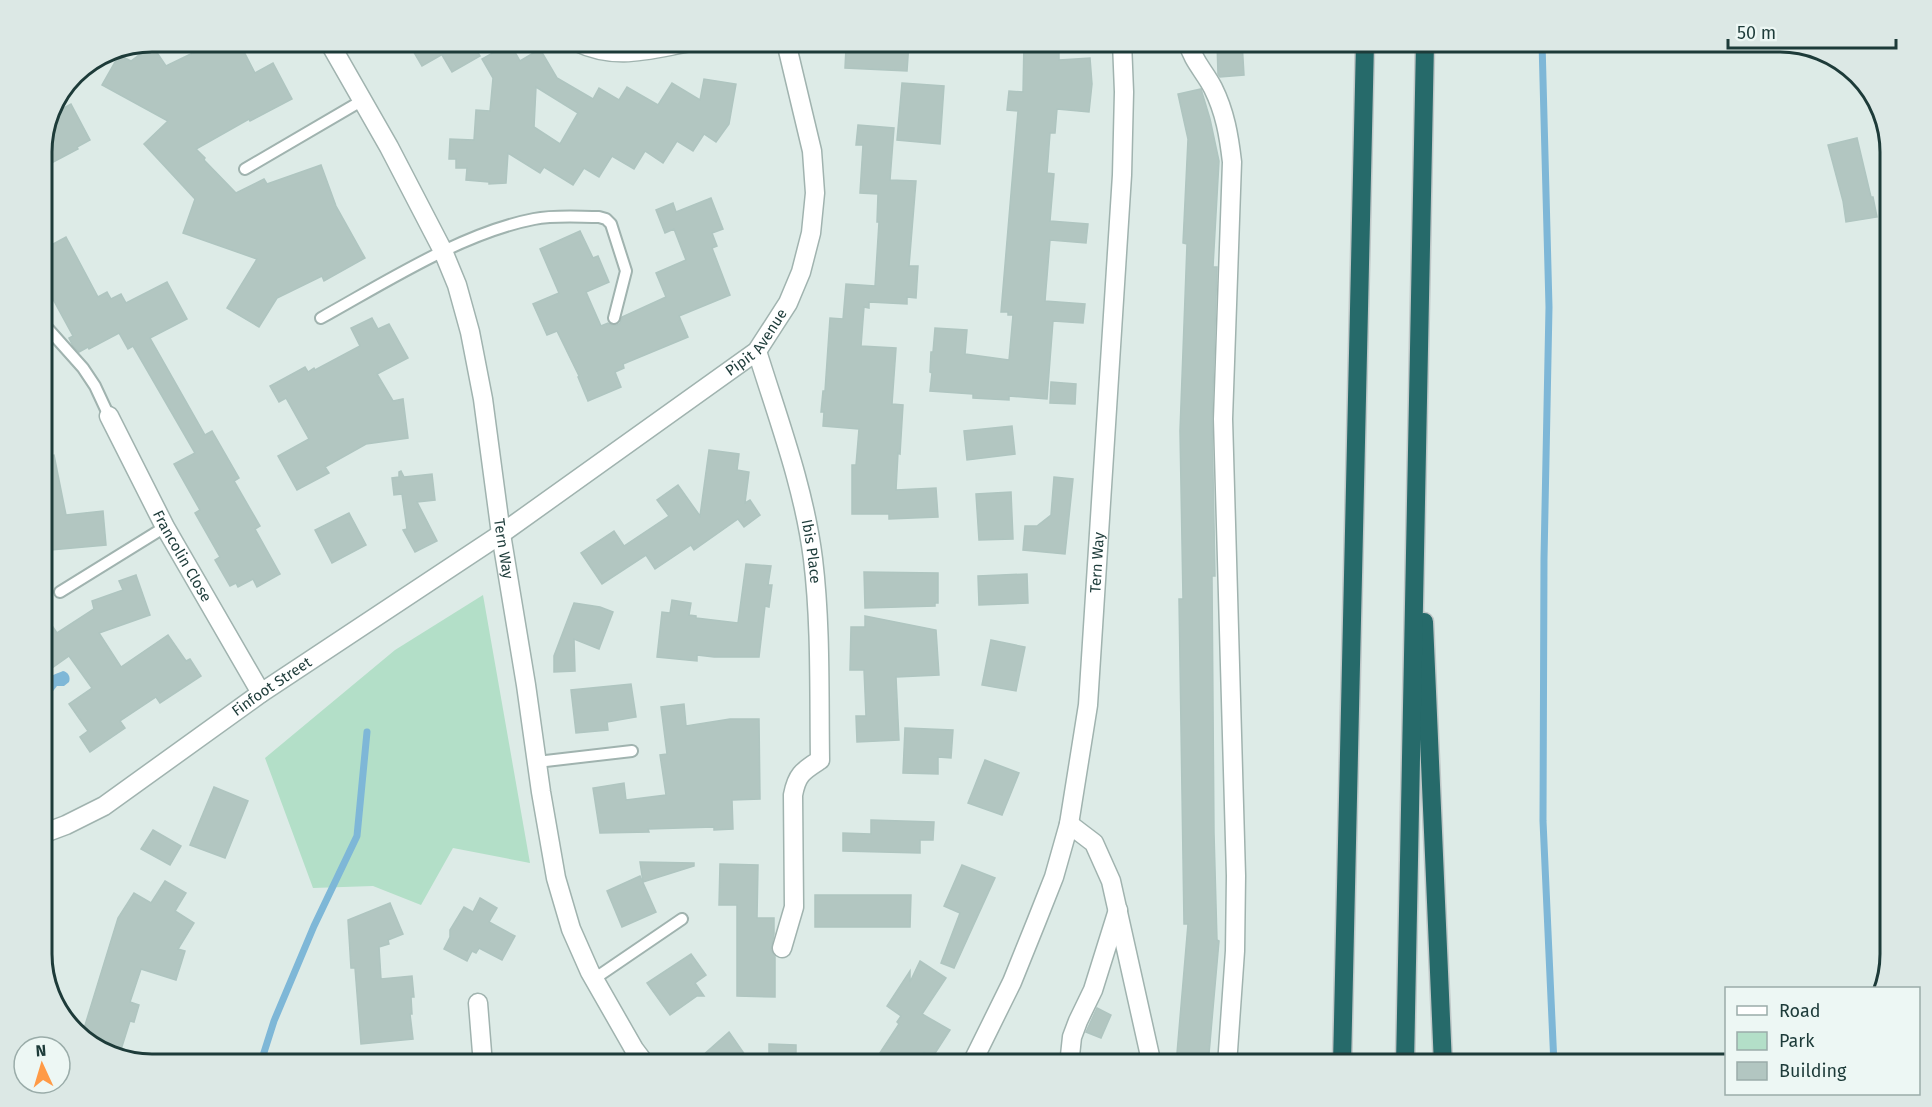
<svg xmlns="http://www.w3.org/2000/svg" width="1932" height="1107" font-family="'Fira Sans',sans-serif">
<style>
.green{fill:#b3dfc8}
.water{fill:#7eb7d7}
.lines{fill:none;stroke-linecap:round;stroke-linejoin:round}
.stream{stroke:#7eb7d7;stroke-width:7}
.building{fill:#b2c6c1;stroke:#afc5c0;stroke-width:1.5;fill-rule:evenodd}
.service-casing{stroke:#a0b3af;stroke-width:14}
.minor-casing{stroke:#a0b3af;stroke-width:21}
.motorway-casing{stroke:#c0c8c8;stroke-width:21}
.service{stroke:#fff;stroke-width:10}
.minor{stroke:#fff;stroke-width:18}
.motorway{stroke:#266a6a;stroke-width:18}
.labels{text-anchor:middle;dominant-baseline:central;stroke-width:6;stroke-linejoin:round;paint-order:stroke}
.street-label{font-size:15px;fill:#1d3b39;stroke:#edf7f4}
.rim{fill:none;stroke:#1d3b39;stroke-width:3}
</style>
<rect width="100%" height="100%" fill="#ddebe7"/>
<!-- green -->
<polygon class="green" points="483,595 530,863 453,848 421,905 373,886 313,888 265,758 395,650"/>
<!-- water -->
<path class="water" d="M63,671C68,672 71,677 69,682L64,686H57L50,695H46L42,681C45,678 58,673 63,671Z"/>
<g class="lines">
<!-- stream -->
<g class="stream">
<polyline points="1542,42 1549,307 1544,559 1543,821 1554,1065"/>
<polyline points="260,1065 274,1021 314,926 357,836 367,732"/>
</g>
</g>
<!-- building -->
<g class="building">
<polygon points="195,42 239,42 255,73 273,63 292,99 250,121 249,119 196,149 205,158 204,160 236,193 264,179 267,184 321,165 336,206 365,258 324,281 322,276 277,298 259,327 227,308 257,259 183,233 195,199 144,144 168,121 102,85 119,55 131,61 152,45 166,66 199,50"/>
<polygon points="424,42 464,42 422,66 412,49"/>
<polygon points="464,42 472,42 480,56 452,72 442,55"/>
<polygon points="878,42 909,42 907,71 845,68 846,48 878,50"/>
<polygon points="1024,42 1059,42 1059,60 1090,58 1092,84 1089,112 1057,109 1055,133 1050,133 1047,173 1054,174 1050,221 1088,224 1086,243 1050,240 1045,301 1085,304 1083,323 1053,321 1047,399 1009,396 1009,400 973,398 973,394 930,391 932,373 930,372 931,352 933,352 935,328 967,330 965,354 1009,360 1013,315 1008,315 1008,312 1001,312 1018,111 1007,110 1009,91 1023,92"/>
<polygon points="1217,42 1242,42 1244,75 1220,77 1218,74"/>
<path d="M510,43L520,61L540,49L557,78L593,99L599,88L619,100L627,87L658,105L672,83L700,100L704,79L736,84L729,124L716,142L704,134L693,151L677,141L663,163L645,151L634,169L612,156L599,177L584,168L573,185L544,167L540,173L508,153L506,183L489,184V182L466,180L467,168H456V159H449L450,139L474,140L476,110L490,111L493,78L482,59ZM536,87L578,113L560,144L534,127Z"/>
<polygon points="902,83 944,86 940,144 897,140"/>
<polygon points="1201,89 1210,119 1219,161 1213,267 1217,267 1212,419 1215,576 1212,576 1214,833 1217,940 1219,941 1208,1065 1176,1065 1188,924 1184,924 1179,599 1183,599 1180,431 1187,244 1183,243 1188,139 1178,94"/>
<polygon points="71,104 90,140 77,147 78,149 42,168 42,146 58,111"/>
<polygon points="858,125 894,128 890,180 916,181 909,266 918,266 916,298 907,297 907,304 869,302 869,308 864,307 861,346 896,348 892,404 903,405 900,454 898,453 896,490 936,488 938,517 889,519 889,514 852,514 852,465 856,465 859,429 823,426 824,412 821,412 823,391 825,391 830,318 843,319 846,284 875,286 879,222 877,222 878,194 860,193 863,145 856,145"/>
<polygon points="1857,138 1871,197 1873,197 1877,217 1846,222 1843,201 1828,145"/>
<polygon points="711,198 723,229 712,233 717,246 712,248 730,295 679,316 688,337 623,364 624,368 615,372 621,387 588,401 578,377 579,376 557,331 547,335 533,304 559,293 540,249 580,231 593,258 598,256 609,282 586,292 601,326 608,323 612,325 617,325 620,323 622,317 666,297 656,273 686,260 674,229 665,233 656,210 673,203 676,212"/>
<polygon points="66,237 98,297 107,292 111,299 121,294 126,303 167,282 187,319 150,338 205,435 212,431 239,478 234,481 260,526 255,529 280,574 257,587 253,579 238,587 236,583 230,586 215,560 220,557 195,513 200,510 174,464 195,453 133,346 128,349 119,333 89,349 88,347 79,352 73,346 69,338 73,336 42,279 42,250"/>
<polygon points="372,318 378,329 389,324 408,358 377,374 393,401 403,399 408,438 366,444 325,467 329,473 297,490 278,456 309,439 286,398 279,402 270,386 305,367 308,372 314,368 315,370 360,346 351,328"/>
<polygon points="1051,382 1076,384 1075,404 1050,403"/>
<polygon points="1012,426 1015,454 967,460 964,431"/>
<polygon points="709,450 739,454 737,470 749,472 745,503 750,500 760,515 744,527 738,519 694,550 691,545 655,569 646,555 602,584 581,553 614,531 624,546 669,516 657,500 678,485 700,516"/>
<polygon points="54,455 66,515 103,511 106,545 51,550 42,457"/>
<polygon points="401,471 404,477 432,474 435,500 417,502 437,541 415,552 403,530 407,529 402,494 394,495 392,478 399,477 399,472"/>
<polygon points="1054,477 1073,479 1065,554 1023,550 1025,526 1037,526 1051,515"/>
<polygon points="1011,492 1013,539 979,540 976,494"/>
<polygon points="349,513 366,545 332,563 315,530"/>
<polygon points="746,564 771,566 768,585 772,585 769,607 765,606 759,657 714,657 697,655 697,661 657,657 662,612 670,613 672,600 691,603 689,615 696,616 696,618 738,623"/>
<polygon points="864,572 938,573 938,603 935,603 935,606 865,608"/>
<polygon points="1027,574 1028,603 979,605 978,576"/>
<polygon points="136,575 150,615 99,633 121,667 168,635 186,661 190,659 201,676 160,703 156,697 120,721 125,728 90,752 80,737 88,731 69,704 92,688 69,656 42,675 42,634 53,627 57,633 94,609 92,601 123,590 119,581"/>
<polygon points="574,603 600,607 613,612 599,649 574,639 575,671 554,672 554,656"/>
<polygon points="865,616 936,630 939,675 896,677 899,740 857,742 856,716 866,716 864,670 850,670 851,627 865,627"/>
<polygon points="991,640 1025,647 1016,691 982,685"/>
<polygon points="631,684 636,717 607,722 608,730 576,733 571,690"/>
<polygon points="684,704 686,726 730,719 759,719 760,799 732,800 733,829 714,830 714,827 648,829 649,832 600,833 593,788 624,783 626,800 666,795 660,755 667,754 661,707"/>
<polygon points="905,728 953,730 951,758 938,757 938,774 903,773"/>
<polygon points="985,760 1019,773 1002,815 968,803"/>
<polygon points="214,787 248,801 225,858 190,845"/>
<polygon points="871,820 934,822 933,840 920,840 920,853 843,851 843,833 871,834"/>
<polygon points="153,830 181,846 170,865 141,849"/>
<polygon points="640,862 694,863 694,866 643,882"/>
<polygon points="720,864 758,865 757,918 774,918 774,934 771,950 775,957 775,997 737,996 737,905 719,905"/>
<polygon points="962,865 995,878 954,968 941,963 960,913 944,906"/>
<polygon points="640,876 656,912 622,927 607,891"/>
<polygon points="165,881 186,893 175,911 194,923 178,949 185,951 176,980 141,969 130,1002 139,1005 134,1022 130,1021 119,1056 98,1050 82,1035 118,918 134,893 151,903"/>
<polygon points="815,895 911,895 910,927 815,927"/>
<polygon points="480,898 497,908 489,922 515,936 502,960 479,948 476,953 472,951 467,961 444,949 450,937 450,930 464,907 473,912"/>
<polygon points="390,903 403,934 388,940 389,944 379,947 381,979 412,976 414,997 411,997 412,1014 410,1014 413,1039 361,1044 355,968 351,968 348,920"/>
<polygon points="691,954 706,975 695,983 704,996 697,996 670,1015 647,983"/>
<polygon points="920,961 946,978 922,1014 950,1030 932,1058 924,1052 915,1065 872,1065 899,1024 897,1022 901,1016 887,1006 910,971 910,982"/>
<polygon points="1097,1008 1111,1015 1101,1038 1086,1032"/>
<polygon points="729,1032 752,1065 692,1065"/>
<polygon points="769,1044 796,1045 796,1065 769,1065"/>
</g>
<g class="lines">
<defs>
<g id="service">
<polyline points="245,169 363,100"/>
<path d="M321,318C386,282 462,233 534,219C555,215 577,217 599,217L606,219L611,224L626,271L614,318"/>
<polyline points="42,322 83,368 95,386 109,416"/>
<polyline points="60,592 165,527"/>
<polyline points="537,762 632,751"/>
<polyline points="594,979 682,919"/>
</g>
<g id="minor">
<path id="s1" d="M329,42L389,147L443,251L457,285L470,332L483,399L501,534L526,685L541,792L556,878L571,929L590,972L634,1049L646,1065"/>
<path d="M577,42C617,61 650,49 691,42"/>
<path d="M1188,42C1192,60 1205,72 1213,88C1225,112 1229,136 1232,162L1223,419L1236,876L1235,951L1227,1065"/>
<path id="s2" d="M757,351C778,419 804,487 813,559C821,625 819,693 820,760C803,771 797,774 793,795L794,907L782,948"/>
<path id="s3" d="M109,416L165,527L261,693"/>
<polyline points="1069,824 1094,843 1111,881 1152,1065"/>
<path id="s4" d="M42,834L66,825L104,806L261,693L501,534L757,351L788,303L801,272L811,233L815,193L812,151L786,42"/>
<polyline points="478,1003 483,1065"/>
<path id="s5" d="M971,1065L1012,982L1037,920L1054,877L1069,824L1088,705L1122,175L1124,92L1122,42"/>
<polyline points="1069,1065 1072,1037 1078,1021 1093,990 1118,910"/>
</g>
<g id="motorway">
<polyline points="1424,622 1443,1065"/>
<polyline points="1342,1065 1365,42"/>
<polyline points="1405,1065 1425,42"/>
</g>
</defs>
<!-- service casing -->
<use href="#service" class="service-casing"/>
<!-- minor casing -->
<use href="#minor" class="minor-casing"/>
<!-- motorway casing -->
<use href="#motorway" class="motorway-casing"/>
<!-- service -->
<use href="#service" class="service"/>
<!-- minor -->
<use href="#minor" class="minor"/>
<!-- motorway -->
<use href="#motorway" class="motorway"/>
</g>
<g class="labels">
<!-- street labels -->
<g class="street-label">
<text stroke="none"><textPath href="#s4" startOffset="870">Pipit Avenue</textPath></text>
<text stroke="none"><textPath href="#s1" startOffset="543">Tern Way</textPath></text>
<text stroke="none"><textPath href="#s2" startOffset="208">Ibis Place</textPath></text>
<text stroke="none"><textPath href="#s3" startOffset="158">Francolin Close</textPath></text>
<text stroke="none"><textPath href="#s5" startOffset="524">Tern Way</textPath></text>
<text stroke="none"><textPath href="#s4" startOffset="274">Finfoot Street</textPath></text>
</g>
</g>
<!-- crop -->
<path d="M0 0H1932V1107H0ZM152 52H1780A100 100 0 0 1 1880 152V954A100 100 0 0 1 1780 1054H152A100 100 0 0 1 52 954V152A100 100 0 0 1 152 52Z" fill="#dce8e5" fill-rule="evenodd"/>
<path class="rim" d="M152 52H1780A100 100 0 0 1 1880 152V954A100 100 0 0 1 1780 1054H152A100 100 0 0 1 52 954V152A100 100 0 0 1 152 52Z"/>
<!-- legend -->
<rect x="1725" y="987" width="195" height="108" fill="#edf7f4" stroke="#9aaca9" stroke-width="1.5"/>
<rect x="1737" y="1006" width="30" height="9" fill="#ffffff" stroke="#9aaca9" stroke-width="1.5"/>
<text x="1779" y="1017" font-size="18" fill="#1d3b39">Road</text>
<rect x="1737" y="1032" width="30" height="18" fill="#b3dfc8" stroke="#9aaca9" stroke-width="1.5"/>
<text x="1779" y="1047" font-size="18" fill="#1d3b39">Park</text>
<rect x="1737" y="1062" width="30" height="18" fill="#b2c6c1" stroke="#9aaca9" stroke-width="1.5"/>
<text x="1779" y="1077" font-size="18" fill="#1d3b39">Building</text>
<!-- north arrow -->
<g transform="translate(42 1065) rotate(356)"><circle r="28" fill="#edf7f4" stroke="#9aaca9" stroke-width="1.5"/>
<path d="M0-4.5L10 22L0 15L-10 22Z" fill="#ff9a46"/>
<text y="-9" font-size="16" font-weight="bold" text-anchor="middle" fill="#1d3b39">N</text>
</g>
<!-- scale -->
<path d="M1728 39v9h168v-9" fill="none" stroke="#1d3b39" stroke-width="3"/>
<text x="1737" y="39" font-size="18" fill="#1d3b39" stroke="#edf7f4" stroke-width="4.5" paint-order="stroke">50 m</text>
</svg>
